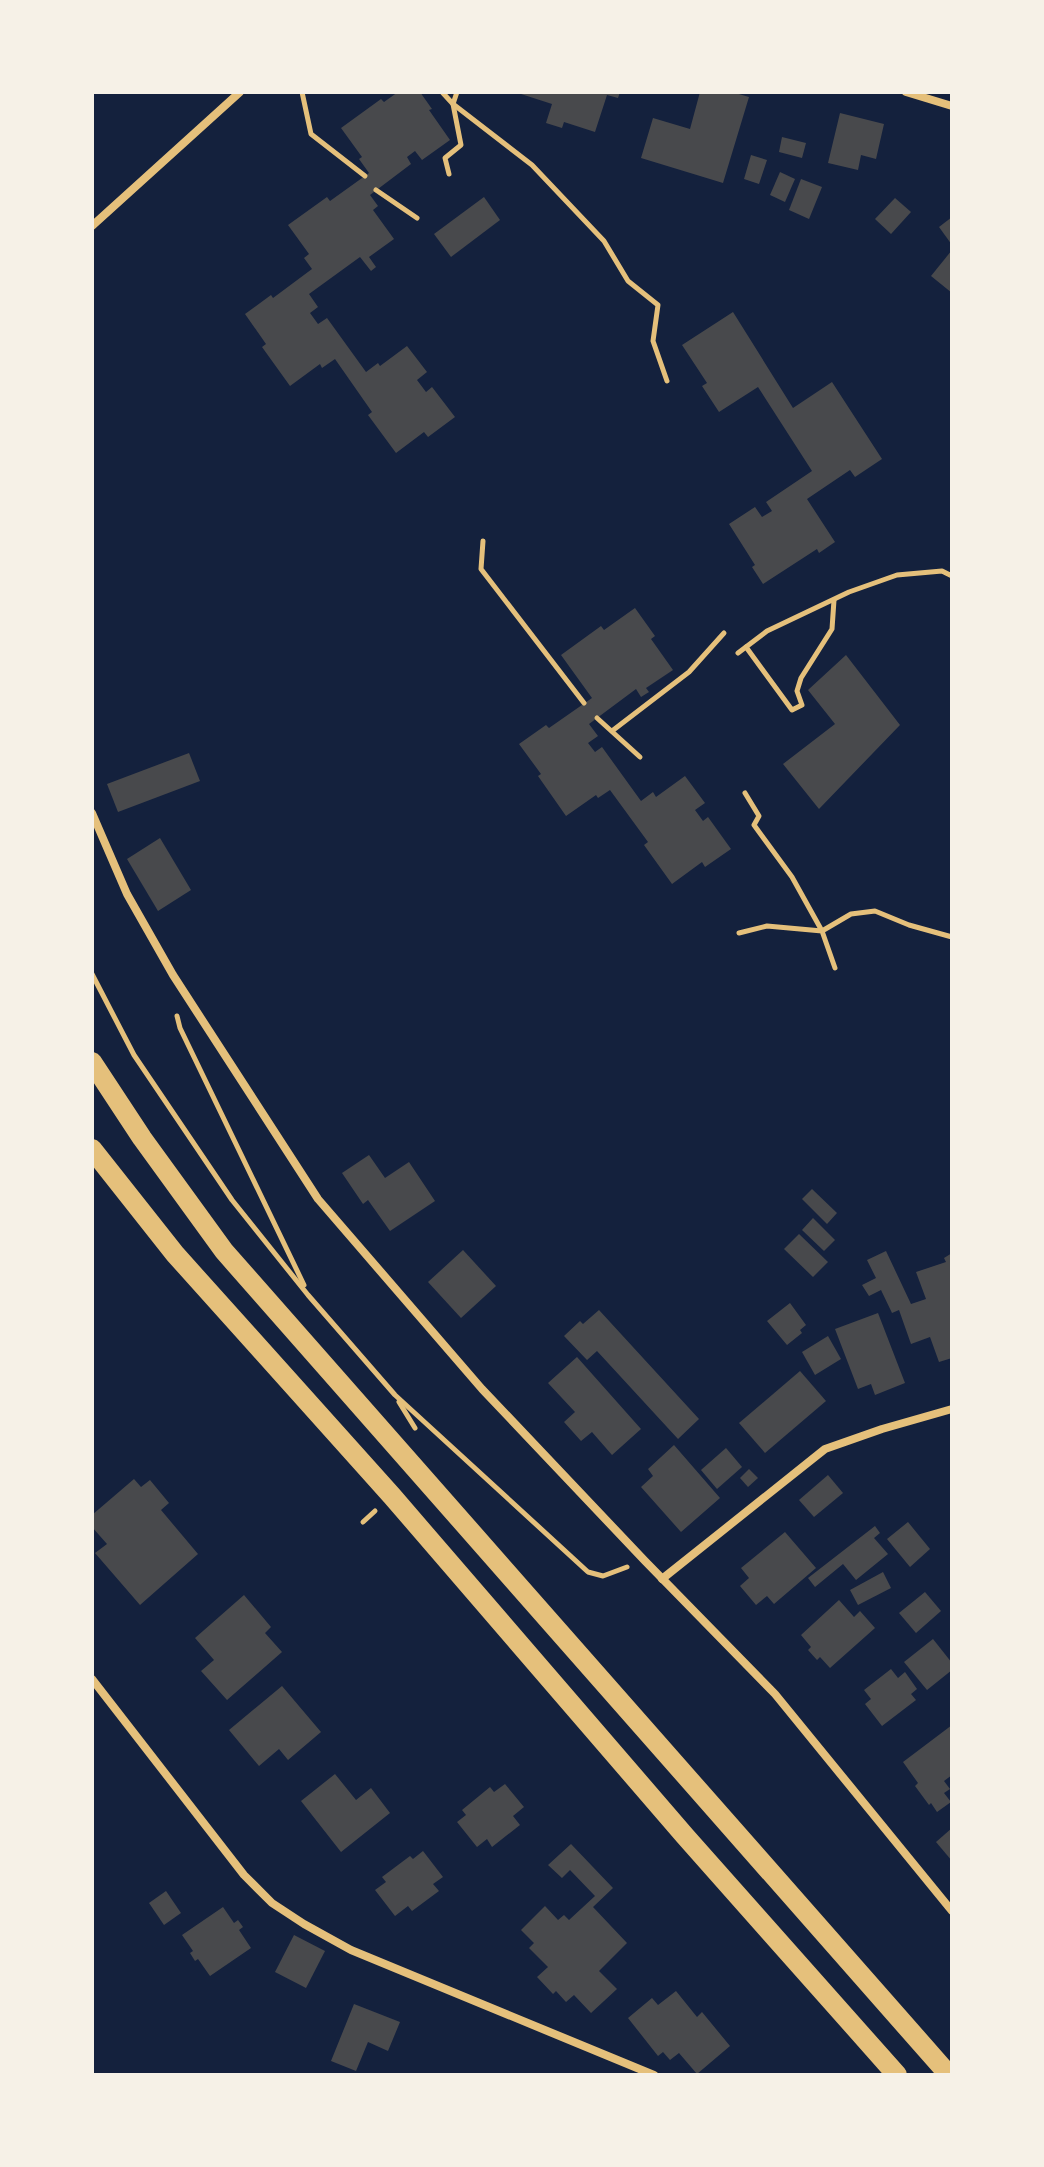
<svg xmlns="http://www.w3.org/2000/svg" width="1044" height="2167" font-family="Overpass,sans-serif">
<style>
.building{fill:#48494c}
.lines{fill:none;stroke-linecap:round;stroke-linejoin:round}
.path{stroke:#e5c07b;stroke-width:5}
.minor{stroke:#e5c07b;stroke-width:8}
.primary{stroke:#e5c07b;stroke-width:20}
</style>
<rect width="100%" height="100%" fill="#14213d"/>
<!-- building -->
<g class="building">
<polygon points="398,92 420,92 432,109 429,110 450,140 422,160 415,151 407,157 411,164 370,195 378,206 373,210 394,239 369,257 376,267 371,271 360,257 309,294 318,307 310,313 318,324 327,318 366,372 378,363 380,366 407,346 427,372 417,380 426,392 432,387 455,417 428,437 424,432 396,453 368,415 372,412 335,359 322,368 320,364 290,386 262,347 266,344 245,314 271,295 273,298 312,269 304,258 309,254 288,225 327,197 330,201 369,173 359,159 362,157 341,128 381,99 384,102"/>
<polygon points="521,92 620,92 618,98 607,95 595,132 564,122 562,128 546,123 552,104 521,94"/>
<polygon points="700,92 732,92 749,97 723,183 641,158 653,118 690,129"/>
<polygon points="840,113 884,124 876,159 861,155 858,170 828,163"/>
<polygon points="782,137 806,143 802,158 779,152"/>
<polygon points="751,155 767,160 759,184 744,179"/>
<polygon points="780,172 795,179 785,202 770,195"/>
<polygon points="801,179 822,187 809,219 789,210"/>
<polygon points="484,197 500,220 451,257 434,234"/>
<polygon points="895,198 911,212 891,234 875,219"/>
<polygon points="952,217 952,245 939,227"/>
<polygon points="952,250 952,293 931,276"/>
<polygon points="733,312 793,408 832,382 882,459 855,477 850,470 807,499 835,542 819,553 817,549 763,584 752,567 755,565 729,524 755,507 762,517 772,511 766,502 812,471 758,387 719,412 702,386 707,383 682,345"/>
<polygon points="635,608 655,636 651,639 673,670 646,688 649,692 641,697 636,689 589,724 598,736 588,743 595,752 602,747 641,801 653,792 656,797 685,776 705,803 695,810 703,821 708,817 731,849 705,867 702,862 672,884 644,845 648,842 610,790 598,798 596,795 566,816 538,776 541,774 519,744 546,725 549,728 592,698 561,655 601,626 604,630"/>
<polygon points="846,655 900,725 819,809 783,764 835,724 808,690"/>
<polygon points="189,753 200,781 118,812 107,784"/>
<polygon points="160,838 191,890 158,911 127,859"/>
<polygon points="369,1155 385,1178 409,1162 435,1201 390,1231 368,1200 363,1204 342,1173"/>
<polygon points="812,1189 837,1213 827,1224 802,1199"/>
<polygon points="813,1218 835,1240 824,1251 802,1230"/>
<polygon points="799,1234 828,1262 813,1277 784,1249"/>
<polygon points="463,1250 496,1286 461,1318 428,1282"/>
<polygon points="886,1251 911,1304 926,1299 916,1272 946,1262 944,1258 952,1253 952,1358 939,1362 930,1337 911,1344 899,1310 892,1313 881,1290 869,1296 862,1285 876,1278 867,1260"/>
<polygon points="790,1303 806,1325 800,1330 802,1333 787,1345 767,1321"/>
<polygon points="599,1310 699,1419 678,1439 597,1351 587,1360 564,1336 580,1321 583,1324"/>
<polygon points="878,1313 905,1383 875,1395 871,1384 858,1389 835,1329"/>
<polygon points="828,1336 841,1359 815,1375 802,1352"/>
<polygon points="577,1357 641,1429 612,1455 592,1432 581,1441 564,1422 575,1412 548,1383"/>
<polygon points="800,1371 826,1401 765,1453 739,1423"/>
<polygon points="674,1445 720,1498 681,1532 641,1487 653,1476 648,1469"/>
<polygon points="726,1448 742,1467 717,1489 701,1470"/>
<polygon points="749,1469 758,1478 748,1487 740,1478"/>
<polygon points="828,1475 843,1493 814,1517 799,1500"/>
<polygon points="134,1479 141,1487 150,1480 169,1503 161,1510 198,1554 140,1605 95,1553 107,1544 92,1527 92,1515"/>
<polygon points="908,1522 930,1549 910,1567 887,1539"/>
<polygon points="875,1526 880,1533 874,1538 888,1554 856,1580 843,1564 815,1587 808,1578"/>
<polygon points="785,1532 816,1568 774,1604 767,1596 756,1605 740,1586 749,1578 741,1568"/>
<polygon points="883,1572 891,1588 858,1605 850,1590"/>
<polygon points="925,1592 941,1611 916,1633 899,1613"/>
<polygon points="244,1595 271,1627 265,1633 282,1652 227,1700 201,1671 214,1660 195,1638"/>
<polygon points="839,1600 854,1617 860,1611 875,1628 830,1668 820,1657 817,1660 808,1650 811,1647 801,1635"/>
<polygon points="933,1639 952,1663 952,1670 927,1690 904,1662"/>
<polygon points="891,1669 898,1678 905,1672 917,1689 911,1694 916,1700 882,1726 865,1704 871,1699 864,1690"/>
<polygon points="282,1686 321,1732 288,1760 279,1749 259,1766 229,1730"/>
<polygon points="952,1725 952,1775 944,1781 950,1789 944,1793 951,1802 937,1812 931,1803 929,1805 915,1786 918,1783 903,1762"/>
<polygon points="335,1774 356,1800 371,1788 390,1813 341,1852 301,1801"/>
<polygon points="505,1784 524,1807 513,1816 520,1825 492,1847 487,1839 477,1847 457,1822 466,1815 462,1810 490,1787 494,1792"/>
<polygon points="952,1828 952,1861 936,1842"/>
<polygon points="571,1844 613,1888 593,1907 627,1943 599,1971 617,1989 591,2013 574,1995 566,2002 556,1991 553,1994 537,1977 548,1967 529,1948 534,1943 521,1930 545,1906 558,1920 564,1915 569,1920 595,1896 570,1870 562,1878 548,1865"/>
<polygon points="423,1851 443,1877 433,1884 439,1891 412,1911 408,1906 395,1916 375,1890 386,1882 382,1877 410,1856 413,1859"/>
<polygon points="166,1891 181,1913 164,1925 149,1903"/>
<polygon points="223,1907 234,1923 238,1920 243,1927 239,1930 251,1948 210,1976 198,1959 195,1961 190,1953 193,1951 182,1935"/>
<polygon points="294,1935 325,1951 306,1988 275,1972"/>
<polygon points="676,1991 697,2017 702,2012 730,2046 697,2074 679,2053 670,2060 663,2052 658,2056 628,2018 652,1998 658,2005"/>
<polygon points="354,2004 400,2022 388,2051 368,2042 356,2071 331,2061"/>
</g>
<g class="lines">
<!-- path -->
<g class="path">
<polyline points="302,92 311,134 365,176"/>
<polyline points="442,92 453,104 532,165 604,241 628,281 658,305 653,341 667,381"/>
<polyline points="449,174 445,158 461,145 453,104 457,92"/>
<polyline points="376,190 417,218"/>
<polyline points="483,541 481,569 584,703"/>
<polyline points="746,647 792,710 802,705 797,691 801,678 832,629 834,600"/>
<polyline points="738,653 767,631 849,592 897,575 942,571 952,576"/>
<polyline points="597,718 640,757"/>
<polyline points="612,731 689,672 724,633"/>
<polyline points="745,793 759,816 754,825 792,877 822,931 851,914 875,911 909,925 952,937"/>
<polyline points="739,933 767,926 822,931 835,968"/>
<polyline points="92,974 134,1055 232,1200 308,1295 395,1395 588,1572 603,1576 627,1567"/>
<polyline points="177,1016 180,1028 304,1285"/>
<polyline points="399,1402 415,1428"/>
<polyline points="363,1522 375,1511"/>
</g>
<!-- minor -->
<g class="minor">
<polyline points="906,92 952,106"/>
<polyline points="92,226 240,92"/>
<polyline points="92,813 127,894 173,975 318,1199 482,1389 645,1561 775,1694 952,1911"/>
<polyline points="662,1579 825,1449 882,1429 952,1409"/>
<polyline points="92,1679 244,1875 272,1903 304,1924 351,1950 654,2075"/>
</g>
<!-- primary -->
<g class="primary">
<polyline points="92,1062 142,1138 224,1251 949,2075"/>
<polyline points="92,1149 175,1254 392,1496 685,1836 897,2075"/>
</g>
</g>
<!-- border -->
<rect width="1044" height="2167" fill="none" stroke="#f6f1e7" stroke-width="188"/>
</svg>
